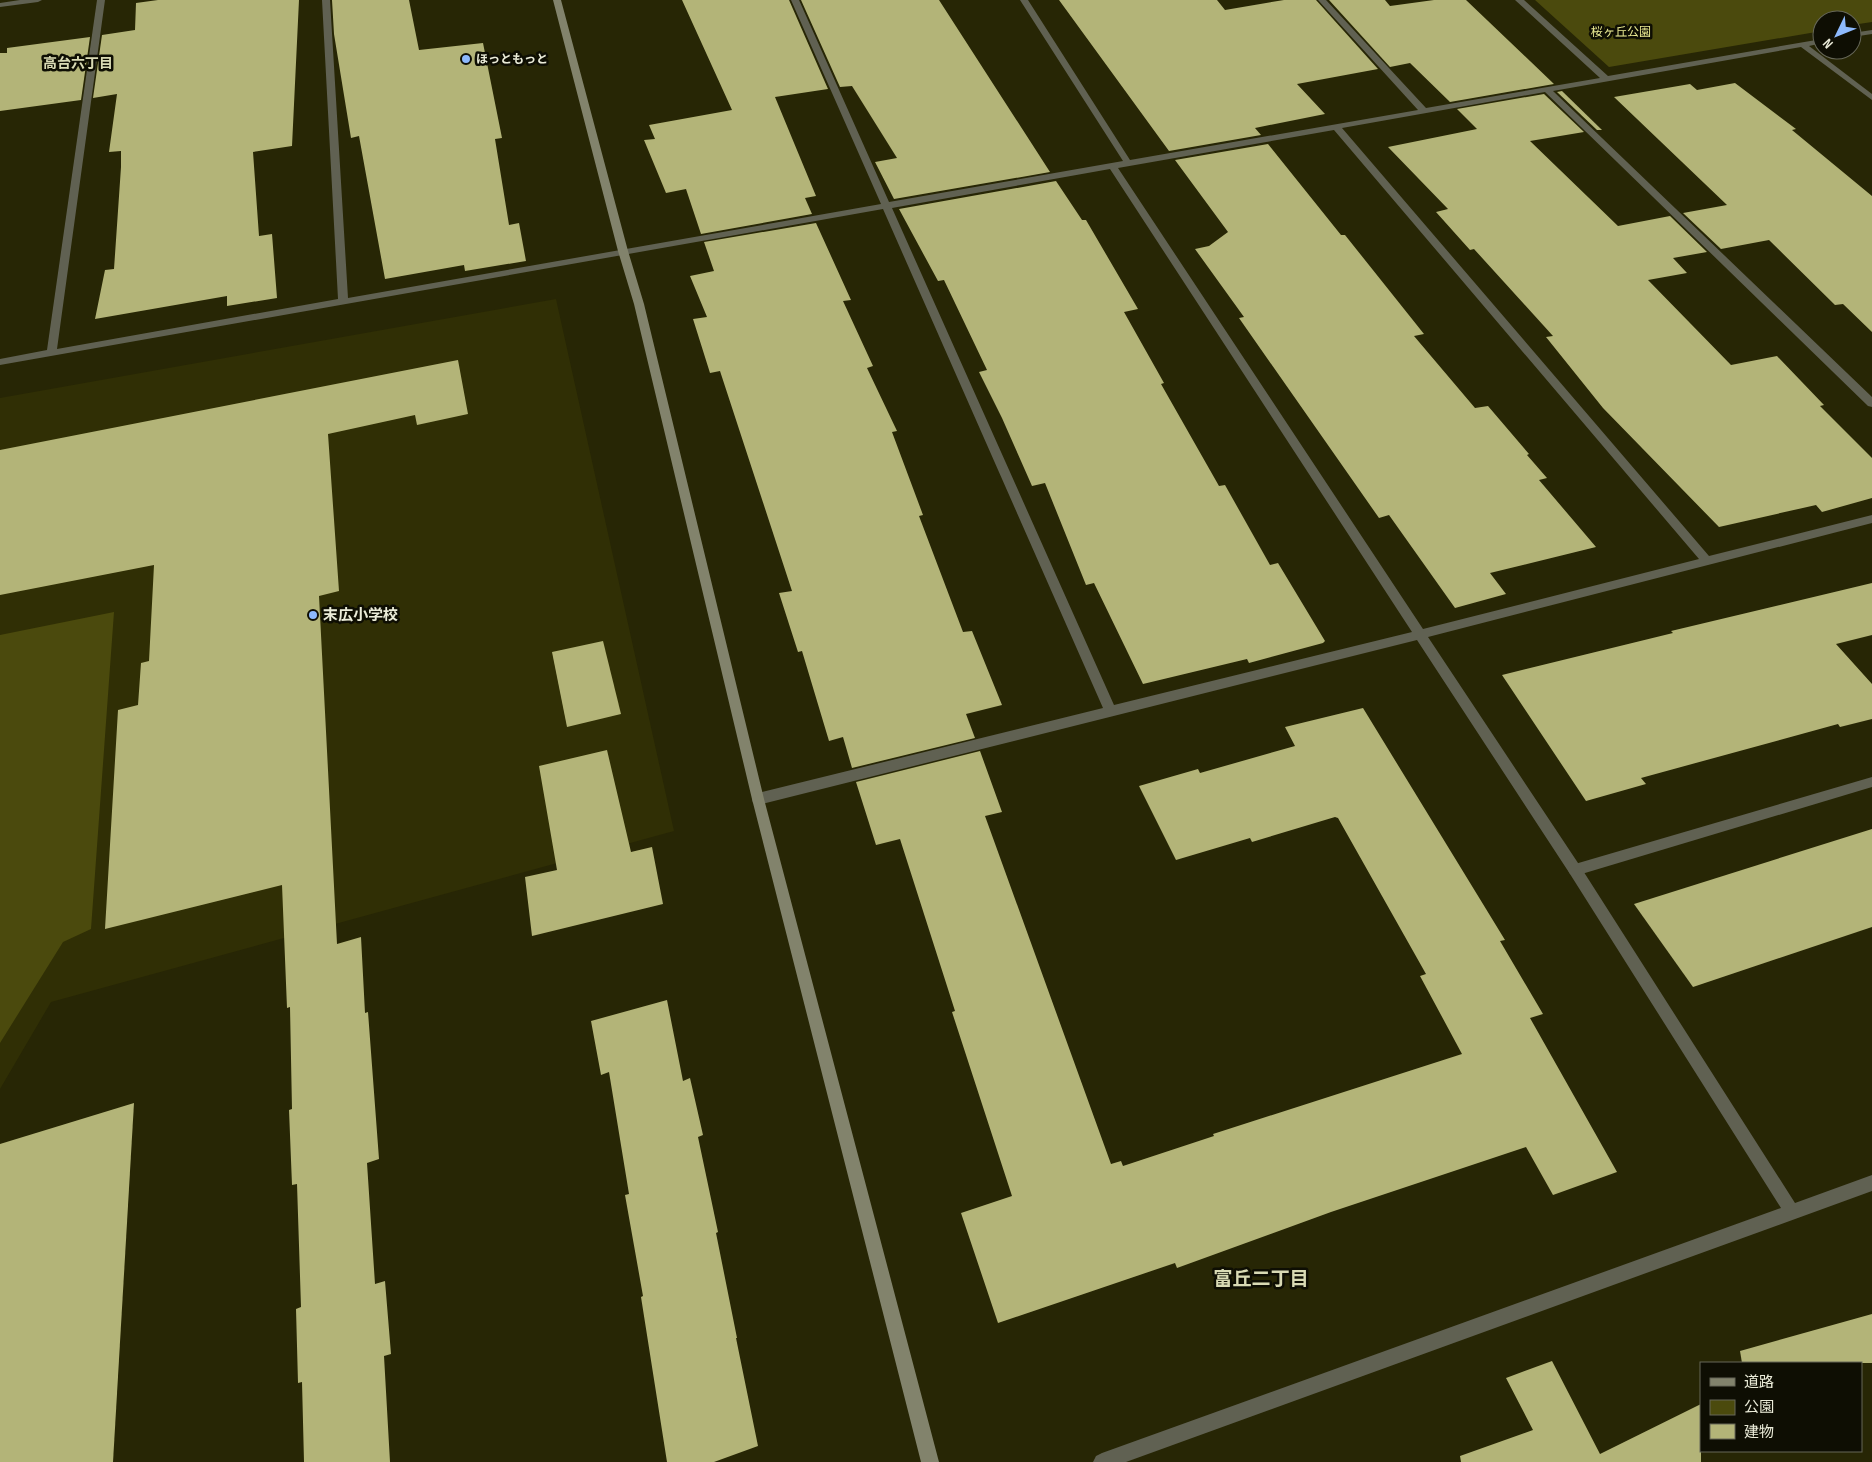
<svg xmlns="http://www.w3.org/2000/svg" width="1872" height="1462" font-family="'Sofia Sans Condensed','Noto Sans JP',sans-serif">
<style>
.built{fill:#302f05}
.green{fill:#4b4a0d}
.building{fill:#b3b478}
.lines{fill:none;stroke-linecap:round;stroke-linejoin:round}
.lane{fill:#606152;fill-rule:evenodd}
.street{fill:#606152;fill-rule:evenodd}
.secondary{fill:#82836c;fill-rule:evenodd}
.poi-dot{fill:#8db9fc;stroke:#0e0e03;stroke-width:2}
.labels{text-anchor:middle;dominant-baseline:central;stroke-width:5;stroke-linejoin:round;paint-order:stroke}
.far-park-label{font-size:12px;fill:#eaea92;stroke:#0e0e03}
.far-poi-label{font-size:12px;font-weight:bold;fill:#ebecd9;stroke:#0e0e03;text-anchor:start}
.far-neighbourhood-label{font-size:14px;font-weight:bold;fill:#d9dab4;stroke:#0e0e03}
.poi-label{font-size:15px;font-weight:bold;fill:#ebecd9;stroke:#0e0e03;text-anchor:start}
.near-neighbourhood-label{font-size:19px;font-weight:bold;fill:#d9dab4;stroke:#0e0e03}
</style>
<rect width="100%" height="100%" fill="#272605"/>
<!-- built -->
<polygon class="built" points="556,299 674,831 51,1002 0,1089 0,398"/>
<!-- green -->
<g class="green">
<polygon points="1535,0 1872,0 1872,22 1852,25 1852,20 1822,20 1822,31 1609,67"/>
<polygon points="114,612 91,929 63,942 0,1043 0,635"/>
</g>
<!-- building -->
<g class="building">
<polygon points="158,0 299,0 292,146 253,152 259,236 272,234 277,298 227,306 227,296 95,319 105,270 114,269 121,167 121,151 109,152 117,94 93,98 102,35 135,30 136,3"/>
<polygon points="332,0 409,0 419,50 483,43 502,138 495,139 509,225 519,223 526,261 465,271 464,265 385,279 359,136 351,138 334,34"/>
<polygon points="682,0 789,0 828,89 775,97 816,196 805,198 812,214 701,234 686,189 666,193 644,140 655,139 649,125 732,110"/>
<polygon points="801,0 939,0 1050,172 894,199 875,162 897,158 852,86 840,87"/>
<polygon points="1059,0 1217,0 1225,10 1284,0 1316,0 1378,69 1297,84 1325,114 1255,128 1261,135 1169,151"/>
<polygon points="1329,0 1385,0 1390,6 1434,0 1466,0 1554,84 1450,102 1410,63 1390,67"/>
<polygon points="90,37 81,100 0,111 0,53 7,53 7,48"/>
<polygon points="1735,83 1796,129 1792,130 1872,196 1872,332 1843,304 1835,305 1769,240 1721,249 1683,213 1727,205 1614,97 1690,84 1697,90"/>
<polygon points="1562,91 1602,130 1597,130 1557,92"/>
<polygon points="1544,94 1584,132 1530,141 1618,226 1670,216 1707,252 1673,258 1687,273 1648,280 1731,365 1777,356 1824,405 1820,406 1872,458 1872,498 1822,512 1816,505 1719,527 1603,408 1546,337 1553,336 1474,249 1470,250 1436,212 1448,209 1388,147 1477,129 1457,109"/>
<polygon points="1268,144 1341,235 1345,235 1424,334 1414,336 1475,408 1488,406 1529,454 1527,455 1547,478 1539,480 1596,547 1490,573 1506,594 1455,608 1389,515 1379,518 1239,318 1244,317 1195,249 1209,246 1228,232 1175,160"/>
<polygon points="1056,181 1082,220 1086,220 1138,309 1124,312 1164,383 1161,384 1219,486 1225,485 1270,565 1278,563 1325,641 1323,643 1249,663 1247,659 1143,684 1094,583 1086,585 1045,483 1032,486 1002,418 979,372 987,370 944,280 938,281 899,209"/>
<polygon points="816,223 851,300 843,301 873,366 867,368 897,431 892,432 923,515 919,516 963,632 972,631 1002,705 966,714 975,738 852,768 843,737 829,741 802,651 798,652 779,593 792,591 720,371 710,373 693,319 707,317 690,276 714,271 704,242"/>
<polygon points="458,360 468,414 417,425 415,415 328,434 339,591 319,596 337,944 361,937 365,1013 368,1012 379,1159 367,1163 375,1284 385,1281 391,1354 384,1356 390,1462 304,1462 302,1382 298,1383 296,1309 301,1307 297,1184 292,1185 289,1110 292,1109 290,1007 287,1008 282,885 105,929 118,710 138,705 141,663 149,661 154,565 0,595 0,450"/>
<polygon points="1872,583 1872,635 1836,644 1872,684 1872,719 1840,727 1838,724 1641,778 1646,784 1586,801 1502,675 1673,633 1671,631"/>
<polygon points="603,641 621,714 567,727 552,652"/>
<polygon points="1363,708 1505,940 1500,941 1543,1014 1530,1018 1617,1172 1553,1195 1526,1147 1331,1212 1177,1268 1175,1263 998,1323 961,1213 1012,1196 952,1012 955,1011 900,839 876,845 856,782 980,751 1002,812 985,816 1111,1164 1121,1161 1123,1166 1214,1136 1213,1134 1462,1054 1420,976 1426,974 1338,818 1335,817 1252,842 1250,838 1176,860 1139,786 1198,769 1200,773 1295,746 1285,727"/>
<polygon points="607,750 631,852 652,847 663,904 532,936 525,877 557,870 539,766"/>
<polygon points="1872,829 1872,927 1693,987 1634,904"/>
<polygon points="667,1000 683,1081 690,1078 703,1135 698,1137 718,1232 716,1233 737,1338 736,1338 758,1446 714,1462 667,1462 641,1297 643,1296 625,1195 629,1194 609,1072 601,1075 591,1021"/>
<polygon points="134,1103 113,1462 0,1462 0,1144"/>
<polygon points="1872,1314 1872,1363 1742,1363 1740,1351"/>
<polygon points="1552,1361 1600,1454 1701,1404 1701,1462 1461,1462 1460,1456 1533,1430 1506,1378"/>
</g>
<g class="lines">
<!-- lane -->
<polygon class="lane" points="1872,777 1872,787 1575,876 1570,874 1568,870 1570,866 1575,864"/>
<!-- street -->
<g class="street">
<polygon points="20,0 42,0 38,2 0,7 0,3"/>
<path d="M97,0H105L57,349L338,299L322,0H330L348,298L881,204L791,0H799L889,202L1123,161L1020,0H1028L1130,160L1418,110L1318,0H1326L1426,108L1600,78L1515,0H1524L1608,76L1822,39V43L1809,46L1872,94V100L1801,47L1553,91L1872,397V407L1868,406L1545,92L1342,128L1709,556L1872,515V523L1428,637L1580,866L1795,1203L1872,1175V1191L1126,1462H1093L1096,1456L1102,1453L1781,1208L1570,874L1417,640L758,805L753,803L752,799L753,795L758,793L1103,708L883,209L0,365V359L47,350ZM1334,130L1699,559L1423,629L1118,168ZM1110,169L1412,632L1114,705L892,208Z"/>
<polygon points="1872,30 1872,34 1852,37 1852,33"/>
</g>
<!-- secondary -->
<polygon class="secondary" points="553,0 561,0 628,251 644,304 764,799 939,1462 921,1462 752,799 634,304 618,251"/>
</g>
<!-- markers -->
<g class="poi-dot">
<circle cx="466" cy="59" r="5"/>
<circle cx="313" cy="615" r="5"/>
</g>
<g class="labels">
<!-- far-park labels -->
<g class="far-park-label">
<text x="1621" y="32">桜ヶ丘公園</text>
</g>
<!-- far-poi labels -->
<g class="far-poi-label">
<text x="476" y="59">ほっともっと</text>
</g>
<!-- far-neighbourhood labels -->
<g class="far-neighbourhood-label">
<text x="78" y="63">高台六丁目</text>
</g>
<!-- poi labels -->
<g class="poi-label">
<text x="323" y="615">末広小学校</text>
</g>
<!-- near-neighbourhood labels -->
<g class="near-neighbourhood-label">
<text x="1261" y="1279">富丘二丁目</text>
</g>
</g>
<!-- legend -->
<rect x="1700" y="1362" width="162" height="90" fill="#0e0e03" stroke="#666759"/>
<rect x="1710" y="1378" width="25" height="8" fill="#82836c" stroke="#666759"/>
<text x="1744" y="1387" font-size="15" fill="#ebecd9">道路</text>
<rect x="1710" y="1400" width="25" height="15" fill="#4b4a0d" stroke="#666759"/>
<text x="1744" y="1412" font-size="15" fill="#ebecd9">公園</text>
<rect x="1710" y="1424" width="25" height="15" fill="#b3b478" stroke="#666759"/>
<text x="1744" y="1437" font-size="15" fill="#ebecd9">建物</text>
<!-- north arrow -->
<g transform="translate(1837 35) rotate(227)"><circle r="24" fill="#0e0e03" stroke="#666759"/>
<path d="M0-4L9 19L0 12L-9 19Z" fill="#8db9fc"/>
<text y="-8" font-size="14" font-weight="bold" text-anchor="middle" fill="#ebecd9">N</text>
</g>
</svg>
